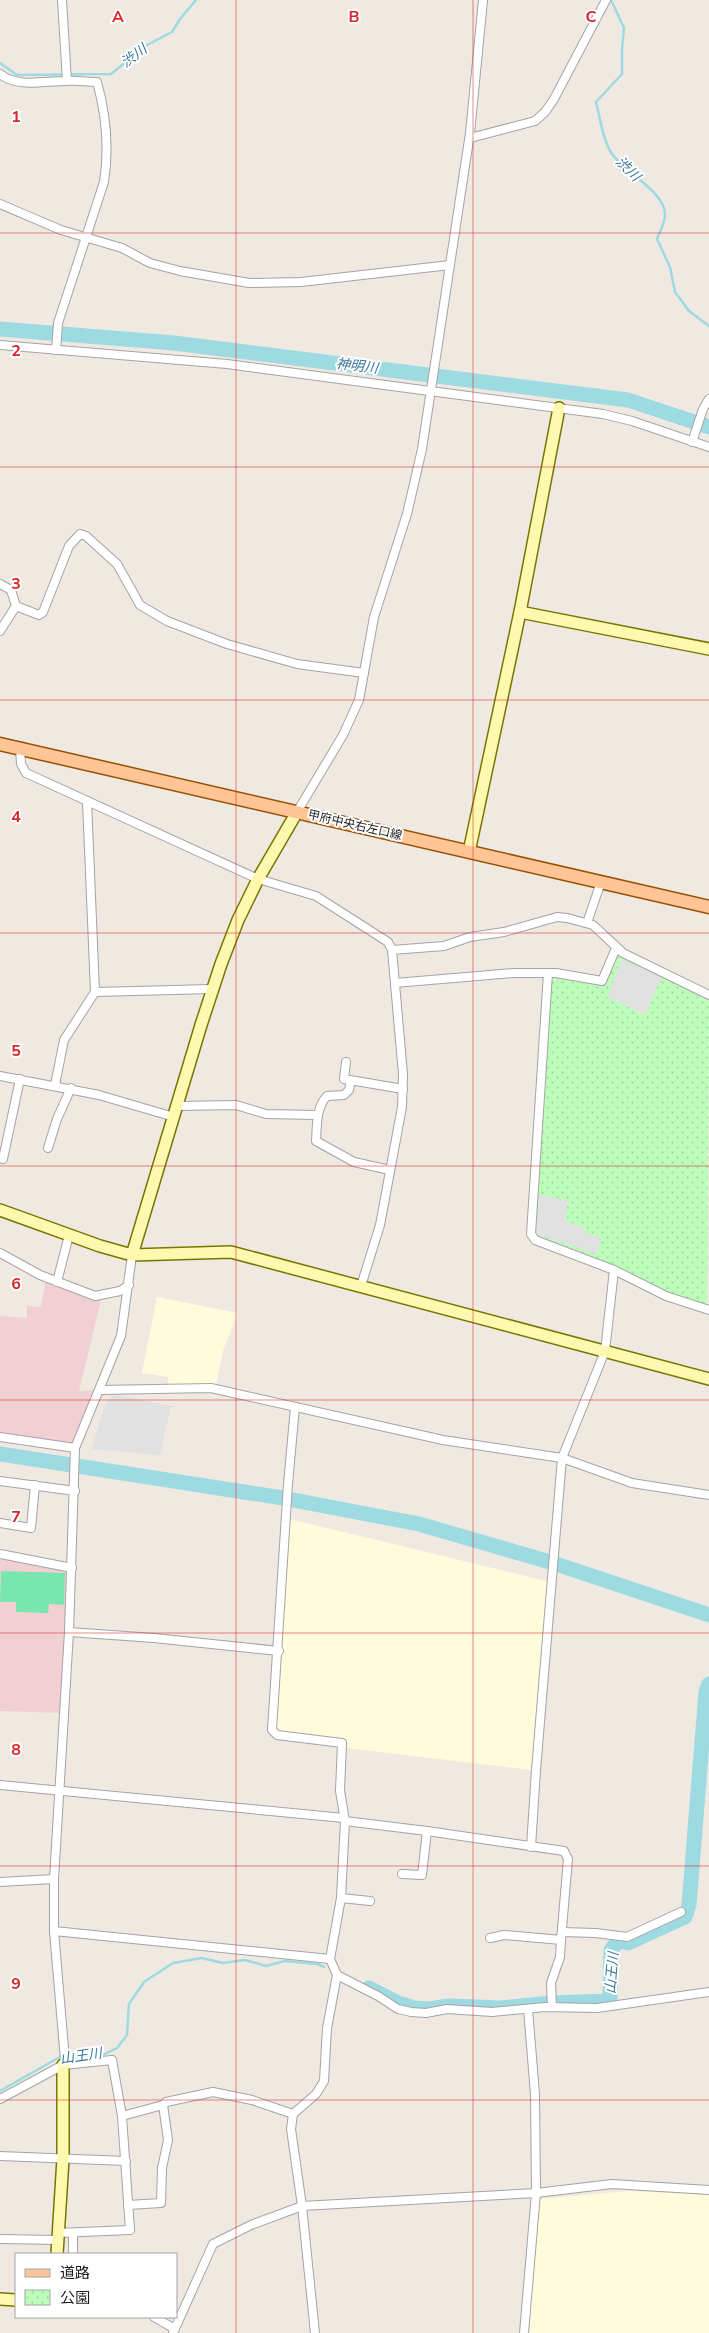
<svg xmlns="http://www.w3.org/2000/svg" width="709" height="2333" font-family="'Nunito Sans','Noto Sans JP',sans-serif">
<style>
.commercial{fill:#f2cfd2}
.education{fill:#fffbdb}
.park{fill:url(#park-dots)}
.pitch{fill:#78e6ae}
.parking{fill:#e1e1e1}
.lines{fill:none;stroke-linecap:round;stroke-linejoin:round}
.stream{stroke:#9ddae1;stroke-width:2.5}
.river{stroke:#9ddae1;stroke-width:15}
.street-casing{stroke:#a4a4a4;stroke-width:10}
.secondary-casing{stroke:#787600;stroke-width:14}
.primary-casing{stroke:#965200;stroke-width:15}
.street{stroke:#fff;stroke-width:8}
.secondary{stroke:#fff9b0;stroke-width:11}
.primary{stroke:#ffc597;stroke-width:12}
.grid{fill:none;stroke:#d62828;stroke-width:1;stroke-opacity:0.55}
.labels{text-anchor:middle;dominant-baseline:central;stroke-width:4;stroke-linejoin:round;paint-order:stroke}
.street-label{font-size:12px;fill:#1d1d1d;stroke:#fff}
.water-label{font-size:14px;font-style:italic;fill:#3a779c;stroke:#fff}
.grid-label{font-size:16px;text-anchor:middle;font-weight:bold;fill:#d62828;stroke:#fff;stroke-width:4;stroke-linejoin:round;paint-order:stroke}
</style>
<defs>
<pattern id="park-dots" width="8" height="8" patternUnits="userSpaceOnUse" patternTransform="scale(1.25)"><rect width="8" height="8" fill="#bcfeb9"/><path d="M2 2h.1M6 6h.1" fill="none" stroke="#a1d99f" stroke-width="1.8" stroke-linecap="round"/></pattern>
</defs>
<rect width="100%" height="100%" fill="#efe9e1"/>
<!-- commercial -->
<g class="commercial">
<polygon points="46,1277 101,1300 79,1391 100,1390 75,1448 0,1436 0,1316 27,1318 27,1306 41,1307"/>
<polygon points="0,1554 72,1568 61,1713 0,1711"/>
</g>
<!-- education -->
<g class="education">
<polygon points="157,1297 238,1313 223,1351 215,1389 168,1389 168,1377 142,1373"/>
<polygon points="290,1519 550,1582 531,1770 346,1748 345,1739 277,1730"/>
<polygon points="629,2191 709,2195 709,2333 529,2333 539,2199"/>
</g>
<!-- park -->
<polygon class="park" points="618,957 624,957 709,1001 707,1306 674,1294 609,1263 535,1234 552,982 556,978 605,986"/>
<!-- pitch -->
<polygon class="pitch" points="1,1571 65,1573 64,1605 49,1604 48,1613 16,1612 16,1602 0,1602"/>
<!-- parking -->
<g class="parking">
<polygon points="622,959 662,977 645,1015 607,997"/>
<polygon points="539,1195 568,1200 565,1221 585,1228 585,1232 602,1238 597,1254 536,1234"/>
<polygon points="112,1394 171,1406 160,1455 92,1449 103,1411"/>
</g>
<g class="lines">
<!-- stream -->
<g class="stream">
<path d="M611,0L624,28L622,49V74L596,102C600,118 603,140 612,154C625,172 663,191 665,213C666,221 660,231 657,239L670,267L675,292L689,311L709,326"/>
<polyline points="0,63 17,75 111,74 147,45 172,32 180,19 196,0"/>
<polyline points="0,2091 58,2058 103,2055 117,2048 127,2035 129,2004 144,1982 173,1963 202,1958 223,1963 245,1960 266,1966 285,1961 317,1964 324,1967"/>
</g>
<!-- river -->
<g class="river">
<polyline points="0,329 174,343 628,400 709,427"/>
<polyline points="0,1454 283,1498 419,1524 550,1562 709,1615"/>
<polyline points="369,1988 398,2003 414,2008 430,2009 448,2006 501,2008 551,2003 610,2001 611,1950 619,1940 628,1943 685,1917 689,1905 706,1692 709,1684"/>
</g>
<defs>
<g id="street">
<polyline points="62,0 67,81"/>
<path d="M0,74C18,88 44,81 65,81C76,80 87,82 97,82C106,114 109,150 104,182L58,323L56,350"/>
<polyline points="470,138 535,121 545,112 554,99 606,0"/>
<polyline points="0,204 61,230 122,248 150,263 180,271 249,283 301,282 450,265"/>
<polyline points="0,345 227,364 603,414 632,421 709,447"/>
<polyline points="692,442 703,409 709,399"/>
<polyline points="0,584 11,590 16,606 0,631"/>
<polyline points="16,606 39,615 43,612 69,546 80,534 86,536 117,564 140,605 167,621 227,644 297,664 364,673"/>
<polyline points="20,748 21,764 26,773 258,879 316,896 388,942 392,950 403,1074 402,1107 380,1225 361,1286"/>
<polyline points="87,801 95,992"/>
<polyline points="297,812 343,735 359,700 374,617 407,514 422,449 470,133 483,0"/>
<polyline points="587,923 601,882"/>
<polyline points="392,950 444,946 470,937 504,932 557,917 567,918 593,925 623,953 709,995"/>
<polyline points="548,973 531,1234 535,1240 614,1270 666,1296 709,1310"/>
<polyline points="395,983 514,973 556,973 602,981 616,948"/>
<polyline points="346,1062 344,1079 403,1089"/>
<polyline points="0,1076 99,1095 174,1117"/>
<path d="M351,1081L349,1090L344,1095L327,1096C316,1107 317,1126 316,1141L354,1162L390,1170"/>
<polyline points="55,1085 64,1040 95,992 212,989"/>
<polyline points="177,1106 236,1105 266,1114 317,1115"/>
<polyline points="48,1148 57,1119 71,1088"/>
<polyline points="3,1159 20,1079"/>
<polyline points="0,1253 40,1275 95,1296 120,1291 129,1285"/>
<polyline points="57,1282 69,1235"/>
<polyline points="100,1390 211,1388 443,1440 562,1458 632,1483 709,1495"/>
<polyline points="295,1407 288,1484 272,1730 277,1735 342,1743 340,1791 345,1821 341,1898 330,1959 337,1975 378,1996 398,2009 411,2012 426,2013 447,2009 492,2012 545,2007 597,2008 709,1992"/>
<polyline points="0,1437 75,1448"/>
<polyline points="0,1481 75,1491"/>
<polyline points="0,1523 31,1528 35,1485"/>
<polyline points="0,1554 72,1568"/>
<polyline points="69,1632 154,1638 279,1651"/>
<polyline points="0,1785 344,1818"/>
<polyline points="345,1821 427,1831 564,1851 568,1859 561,1940 504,1935 490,1938"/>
<polyline points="531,1847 536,1770 562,1458 605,1351 614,1270"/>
<polyline points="402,1874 422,1875 427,1831"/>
<polyline points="0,1882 54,1879"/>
<polyline points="341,1898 370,1901"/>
<polyline points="54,1931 330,1959"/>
<polyline points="562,1932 596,1933 627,1937 681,1912"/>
<polyline points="552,2007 551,1983 560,1957 561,1940"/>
<polyline points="63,2065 65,2060 54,1931 54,1879 69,1632 75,1448 121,1336 132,1255"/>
<polyline points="0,2099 63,2065 112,2060 122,2116 130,2230 58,2233"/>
<polyline points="163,2105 166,2102 213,2092 252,2100 293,2114"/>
<polyline points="122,2116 163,2105 168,2140 162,2168 161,2203 128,2205"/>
<polyline points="0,2156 126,2161"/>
<polyline points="0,2239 58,2240"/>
<polyline points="73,2254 73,2233"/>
<polyline points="154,2317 175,2329"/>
<polyline points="173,2333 213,2244 251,2225 302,2206 536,2193 612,2184 709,2190"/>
<polyline points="315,2333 302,2206 291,2129 293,2114 316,2094 324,2081 327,2028 337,1975"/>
<polyline points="524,2333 536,2193 535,2094 528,2009"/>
</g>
<g id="secondary">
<polyline points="520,612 709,649"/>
<polyline points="469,852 520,612 559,408"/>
<polyline points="0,1210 100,1246 132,1255 231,1252 709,1379"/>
<polyline points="132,1255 201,1025 221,964 238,920 258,879 297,812"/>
<polyline points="57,2254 63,2159 63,2065"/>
<polyline points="0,2299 16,2300"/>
</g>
<polyline id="primary" points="0,744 709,907"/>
</defs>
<!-- street casing -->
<use href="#street" class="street-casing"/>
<!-- secondary casing -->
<use href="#secondary" class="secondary-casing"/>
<!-- primary casing -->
<use href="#primary" class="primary-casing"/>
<!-- street -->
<use href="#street" class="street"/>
<!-- secondary -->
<use href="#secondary" class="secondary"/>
<!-- primary -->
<use href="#primary" class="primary"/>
</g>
<!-- grid -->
<path class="grid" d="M236,0V2333M473,0V2333M0,233H709M0,467H709M0,700H709M0,933H709M0,1166H709M0,1400H709M0,1633H709M0,1866H709M0,2100H709"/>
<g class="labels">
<!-- street labels -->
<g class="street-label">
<text transform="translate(355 825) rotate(13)">甲府中央右左口線</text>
</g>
<!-- water labels -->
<g class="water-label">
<text transform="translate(134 56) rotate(-37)">渋川</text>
<text transform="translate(628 169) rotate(44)">渋川</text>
<text transform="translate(357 366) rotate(7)">神明川</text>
<text transform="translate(612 1973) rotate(-85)">山王川</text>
<text transform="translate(81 2056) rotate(-8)">山王川</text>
</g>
</g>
<g class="grid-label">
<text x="118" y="22">A</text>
<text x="354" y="22">B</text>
<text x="591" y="22">C</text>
<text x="16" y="122">1</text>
<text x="16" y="356">2</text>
<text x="16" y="589">3</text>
<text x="16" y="822">4</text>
<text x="16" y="1056">5</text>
<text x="16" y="1289">6</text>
<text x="16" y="1522">7</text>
<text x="16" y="1755">8</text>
<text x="16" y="1989">9</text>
</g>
<!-- legend -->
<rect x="15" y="2253" width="162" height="65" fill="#ffffff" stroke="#a5a5a5"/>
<rect x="25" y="2269" width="25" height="8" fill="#ffc597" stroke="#a5a5a5"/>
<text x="60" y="2278" font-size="15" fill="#1d1d1d">道路</text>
<rect x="25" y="2290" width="25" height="15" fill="url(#park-dots)" stroke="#a5a5a5"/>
<text x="60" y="2303" font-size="15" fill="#1d1d1d">公園</text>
</svg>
